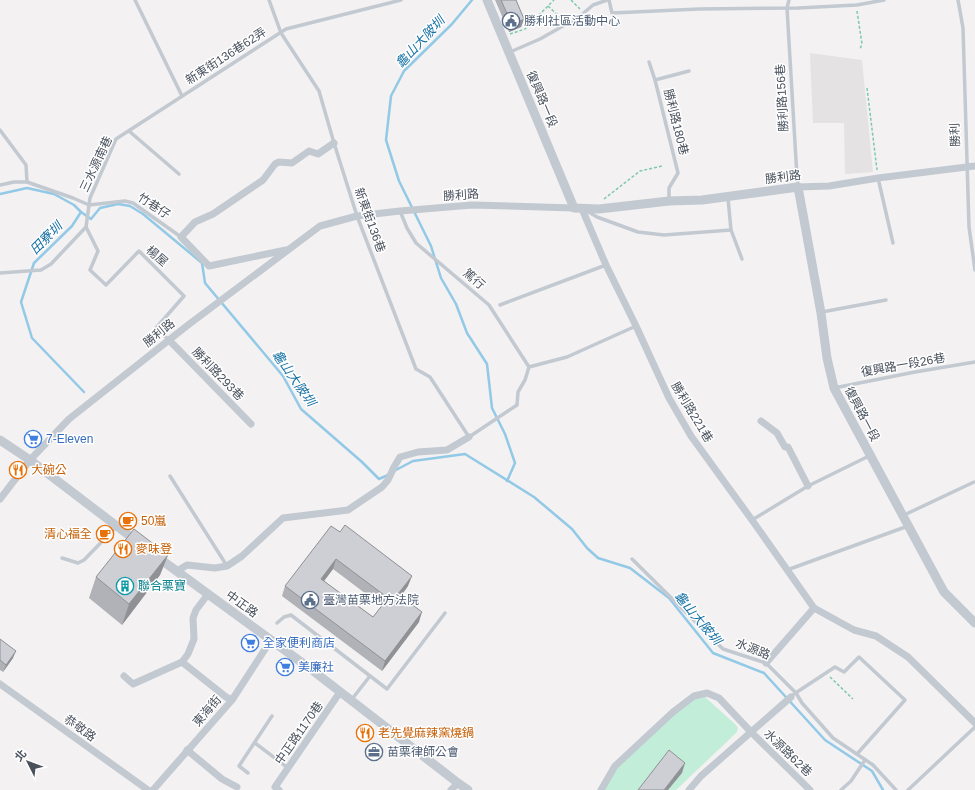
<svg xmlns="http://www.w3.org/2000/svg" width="975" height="790" font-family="Arial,'Noto Sans TC',sans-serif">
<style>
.education{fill:#e4e2e2}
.green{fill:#c2edd9}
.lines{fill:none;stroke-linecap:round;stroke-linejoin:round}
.stream{stroke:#92c9e7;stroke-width:2.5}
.path{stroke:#7cc9af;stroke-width:1.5;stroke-dasharray:3 2;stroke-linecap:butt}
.service{stroke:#c2c9d1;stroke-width:3.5}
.minor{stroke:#c2c9d1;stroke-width:7}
.tertiary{stroke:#c2c9d1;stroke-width:9}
.wall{fill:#b1b2b7;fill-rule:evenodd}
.shaded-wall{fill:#909195}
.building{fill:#cecfd5;stroke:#909195;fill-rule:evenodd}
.labels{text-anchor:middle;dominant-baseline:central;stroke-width:3;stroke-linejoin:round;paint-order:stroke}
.service-label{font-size:12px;fill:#4e5e75;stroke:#fff;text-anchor:start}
.street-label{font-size:12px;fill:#49515d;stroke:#fff}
.shop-label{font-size:12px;fill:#366cbe;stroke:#fff;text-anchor:start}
.food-label{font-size:12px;fill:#c56008;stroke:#fff;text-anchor:start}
.culture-label{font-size:12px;fill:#0d838f;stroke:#fff;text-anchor:start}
.water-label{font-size:13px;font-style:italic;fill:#1571a5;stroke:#fff}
</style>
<rect width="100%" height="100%" fill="#f3f1f1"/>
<!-- education -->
<polygon class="education" points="810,53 862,60 873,172 845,174 844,123 813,123"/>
<!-- green -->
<polygon class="green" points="705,697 736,725 738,728 737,732 676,790 603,790 610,775 690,698"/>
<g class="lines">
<!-- stream -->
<g class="stream">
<polyline points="472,0 452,24 404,71 391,96 386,140 399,181 431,246 441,278 456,304 467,333 487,364 492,408 505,434 515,463 507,481"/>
<polyline points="0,194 27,188 54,194 74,205 81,212 72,226 34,263 21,302 32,338 84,392"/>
<polyline points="81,212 91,219 100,208 118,204 130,206 143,214 202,263 205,283 283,376 301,409 362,462 379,479 388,475"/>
<polyline points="394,471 413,461 465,454 534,497 572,529 587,548 598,558 630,568 669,598 713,653 764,673 825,740 872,771 883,790"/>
</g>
<!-- path -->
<g class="path">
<polyline points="571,0 580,9"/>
<polyline points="548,6 563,20"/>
<polyline points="857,11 862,44 860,49"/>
<polyline points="510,34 525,29 554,0"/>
<polyline points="867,88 877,170"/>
<polyline points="604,199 640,171 662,166"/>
<polyline points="830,677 853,699"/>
</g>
<!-- service -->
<g class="service">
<polyline points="135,0 182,96"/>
<polyline points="269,0 281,33 319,91 334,143 357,216 416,369 430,377 469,437 517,405 518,392 525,380 529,367 567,357 636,326"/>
<polyline points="609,0 612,13 699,9 798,8 857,5 884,0"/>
<polyline points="789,0 787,8 797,177 798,186"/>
<polyline points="958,0 963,28 969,227 975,270"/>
<polyline points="510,52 540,39 579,17 593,5 607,0"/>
<polyline points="649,62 655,80"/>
<polyline points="0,130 26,165 27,182"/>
<polyline points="129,131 179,174"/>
<polyline points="878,178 893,243"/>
<polyline points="0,185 14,182 27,182 73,198 89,205"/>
<polyline points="728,198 731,230 742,259"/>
<polyline points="669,200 669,188 678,173 655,80 689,71"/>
<polyline points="89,205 125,201 133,203 181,237"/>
<polyline points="400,211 407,228 416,243 489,305 529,367"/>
<polyline points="587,211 597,217 638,232 664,235 731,230"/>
<polyline points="86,227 98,251 90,270 106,285 139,251 184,296 156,328 169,340"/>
<polyline points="0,273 41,270 51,264 86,227 90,198 116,139 286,29 401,0"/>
<polyline points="500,305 606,265"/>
<polyline points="822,312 886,300"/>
<polyline points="834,388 915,372 975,362"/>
<polyline points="170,476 227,566"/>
<polyline points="902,516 974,482"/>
<polyline points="752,520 808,486 871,455"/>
<polyline points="62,558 78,563 84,560 116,527"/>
<polyline points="632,559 723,649 766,663 796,693 802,703 833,738 873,765 896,790"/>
<polyline points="787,570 908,526"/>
<polyline points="277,623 284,617 291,615 387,689 445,613"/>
<polyline points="794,694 835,667 844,672 859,657 905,700 857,754"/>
<polyline points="352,699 370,676"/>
<polyline points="255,743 288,768"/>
<polyline points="248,773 239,766 272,716"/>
<polyline points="841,790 851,781 865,760"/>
<polyline points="908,790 975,727"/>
</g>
<!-- minor -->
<g class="minor">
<polyline points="798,187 829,186 878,178 975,166"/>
<polyline points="582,209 606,265 636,326 669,398 691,436 752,520 814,608"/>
<polyline points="286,250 209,266 181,237 195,222 213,214 263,180 275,164 279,162 292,163 309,151 318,154 334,143"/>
<polyline points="169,340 251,424"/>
<polyline points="761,421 777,433 785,447 788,447 808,486"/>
<polyline points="0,499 30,460 69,419 188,325 320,226 357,216 400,211 472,205 574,208"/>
<polyline points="177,571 187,565 215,568 227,566 242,556 283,518 348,510 382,487 388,480 394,467 400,457 418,452 447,450 469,437"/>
<polyline points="182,662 226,697 232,700"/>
<polyline points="766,663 814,608 854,630 876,636 908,657 975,723"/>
<polyline points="124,676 133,684 182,662 188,654 194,639 193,618 196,610 208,594"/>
<polyline points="0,684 148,790"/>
<polyline points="187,750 222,779 237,787"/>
<polyline points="153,790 232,700 271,640"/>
<polyline points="279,790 275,787 340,692"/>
<polyline points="451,790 458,783"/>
<polyline points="601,790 615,766 673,712 694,696 707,693 719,698 751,732 810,790"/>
<polyline points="689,790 701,776 791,697"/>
</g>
<!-- tertiary -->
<g class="tertiary">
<polyline points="487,0 574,208 599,209 669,201 702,200 798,187 821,313 827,358 834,388 944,592 975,623"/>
<polyline points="0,440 30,460 139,543"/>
<polyline points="156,556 312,670 458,783 468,790"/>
</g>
</g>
<!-- wall -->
<g class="wall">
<polygon points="495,0 516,0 524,19 521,27 509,32"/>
<path d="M340,532L408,586L401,596L419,622L382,671L282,596L285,586ZM333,569L382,606L373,617L324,581Z"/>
<polygon points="168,555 160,575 122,625 89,598 96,577"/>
<polygon points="0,639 13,658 3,672 0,670"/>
</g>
<!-- shaded-wall -->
<g class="shaded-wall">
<polygon points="524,19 521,27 509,32 512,25"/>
<polygon points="168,555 160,575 122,625 129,604"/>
<polygon points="336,559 333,569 318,589 321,579"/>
<polygon points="412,576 408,586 395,604 398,594"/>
<polygon points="422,612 419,622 382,671 385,661"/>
<polygon points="16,651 13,658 3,672 6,665"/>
<polygon points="685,763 682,773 668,790 664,790"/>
</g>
<!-- building -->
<g class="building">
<polygon points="501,0 516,0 524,19 512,25"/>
<path d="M345,525L412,576L398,594L422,612L385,661L285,586L331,526L340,532ZM336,559L388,598L373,617L321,579Z"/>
<polygon points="134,529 168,555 129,604 96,577"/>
<polygon points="0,639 16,651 6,665 0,660"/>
<polygon points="669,750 685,763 664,790 638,790"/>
</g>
<!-- icons -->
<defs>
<symbol id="civic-ring" viewBox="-11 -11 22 22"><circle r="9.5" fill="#fff" stroke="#5c6f8a" stroke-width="1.5"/><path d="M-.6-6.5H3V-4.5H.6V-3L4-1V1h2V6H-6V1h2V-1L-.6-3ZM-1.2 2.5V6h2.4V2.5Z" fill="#5c6f8a"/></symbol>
<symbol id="supermarket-ring" viewBox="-11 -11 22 22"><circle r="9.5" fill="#fff" stroke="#3f7fe0" stroke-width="1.5"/><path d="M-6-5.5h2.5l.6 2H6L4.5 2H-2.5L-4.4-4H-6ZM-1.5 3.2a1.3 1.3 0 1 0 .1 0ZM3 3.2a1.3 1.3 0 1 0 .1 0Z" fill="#3f7fe0"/></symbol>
<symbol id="restaurant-ring" viewBox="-11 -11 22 22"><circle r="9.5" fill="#fff" stroke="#e8710a" stroke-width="1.5"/><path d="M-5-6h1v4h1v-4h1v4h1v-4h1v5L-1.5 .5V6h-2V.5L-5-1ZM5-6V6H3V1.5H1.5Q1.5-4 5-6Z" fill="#e8710a"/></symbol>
<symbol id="cafe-ring" viewBox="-11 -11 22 22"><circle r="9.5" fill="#fff" stroke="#e8710a" stroke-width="1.5"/><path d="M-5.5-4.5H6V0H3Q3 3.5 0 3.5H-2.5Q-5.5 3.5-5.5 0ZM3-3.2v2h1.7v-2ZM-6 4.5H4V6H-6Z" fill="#e8710a"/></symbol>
<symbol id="building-ring" viewBox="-11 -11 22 22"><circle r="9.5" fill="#fff" stroke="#0f9aa8" stroke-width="1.5"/><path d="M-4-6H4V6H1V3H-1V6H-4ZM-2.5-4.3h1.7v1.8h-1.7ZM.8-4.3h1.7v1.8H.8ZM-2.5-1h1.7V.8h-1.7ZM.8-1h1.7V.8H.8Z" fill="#0f9aa8"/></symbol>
<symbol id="office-ring" viewBox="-11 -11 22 22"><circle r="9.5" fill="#fff" stroke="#5c6f8a" stroke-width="1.5"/><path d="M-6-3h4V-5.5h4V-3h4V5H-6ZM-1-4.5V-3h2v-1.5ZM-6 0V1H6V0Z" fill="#5c6f8a"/></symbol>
</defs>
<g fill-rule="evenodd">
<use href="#civic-ring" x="501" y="11" width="20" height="20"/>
<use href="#supermarket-ring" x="23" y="429" width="20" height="20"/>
<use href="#restaurant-ring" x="8" y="460" width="20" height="20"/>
<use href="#cafe-ring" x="118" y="511" width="20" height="20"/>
<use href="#cafe-ring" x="95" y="524" width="20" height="20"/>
<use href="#restaurant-ring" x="113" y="539" width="20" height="20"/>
<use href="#building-ring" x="115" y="576" width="20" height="20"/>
<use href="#civic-ring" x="300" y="590" width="20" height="20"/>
<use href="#supermarket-ring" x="240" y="633" width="20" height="20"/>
<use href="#supermarket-ring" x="275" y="657" width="20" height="20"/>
<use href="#restaurant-ring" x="355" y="723" width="20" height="20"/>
<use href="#office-ring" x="364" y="742" width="20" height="20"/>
</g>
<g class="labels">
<!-- service labels -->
<g class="service-label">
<text x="524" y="21">勝利社區活動中心</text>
<text x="323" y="600">臺灣苗栗地方法院</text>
<text x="387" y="752">苗栗律師公會</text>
</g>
<!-- street labels -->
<g class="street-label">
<text transform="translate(226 56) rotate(-33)">新東街136巷62弄</text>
<text transform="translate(782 98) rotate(-93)">勝利路156巷</text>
<text transform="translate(542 99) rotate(67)">復興路一段</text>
<text transform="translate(676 122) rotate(76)">勝利路180巷</text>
<text transform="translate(955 135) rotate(-92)">勝利</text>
<text transform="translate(96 164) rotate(-65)">三水源南巷</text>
<text transform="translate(783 177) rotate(-7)">勝利路</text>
<text transform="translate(461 195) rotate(-4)">勝利路</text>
<text transform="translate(154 206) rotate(33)">竹巷仔</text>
<text transform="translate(370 220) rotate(70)">新東街136巷</text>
<text transform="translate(157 256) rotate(41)">楊屋</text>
<text transform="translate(474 279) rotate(41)">篤行</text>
<text transform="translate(159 333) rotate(-39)">勝利路</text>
<text transform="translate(903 365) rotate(-10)">復興路一段26巷</text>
<text transform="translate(218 374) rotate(46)">勝利路293巷</text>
<text transform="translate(692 412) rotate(59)">勝利路221巷</text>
<text transform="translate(862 414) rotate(62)">復興路一段</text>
<text transform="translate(242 604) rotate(36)">中正路</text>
<text transform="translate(753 649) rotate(22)">水源路</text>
<text transform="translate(207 711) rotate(-49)">東海街</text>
<text transform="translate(80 728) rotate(36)">恭敬路</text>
<text transform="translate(299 733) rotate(-55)">中正路1170巷</text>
<text transform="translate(788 753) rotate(44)">水源路62巷</text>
</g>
<!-- shop labels -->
<g class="shop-label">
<text x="46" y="439">7-Eleven</text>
<text x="263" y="643">全家便利商店</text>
<text x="298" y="667">美廉社</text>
</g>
<!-- food labels -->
<g class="food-label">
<text x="31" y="470">大碗公</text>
<text x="141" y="521">50嵐</text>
<text x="92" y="534" text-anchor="end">清心福全</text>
<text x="136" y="549">麥味登</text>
<text x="378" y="733">老先覺麻辣窯燒鍋</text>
</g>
<!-- culture labels -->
<g class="culture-label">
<text x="138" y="586">聯合栗寶</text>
</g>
<!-- water labels -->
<g class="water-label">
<text transform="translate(420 42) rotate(-47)">龜山大陂圳</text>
<text transform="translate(46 238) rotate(-45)">田寮圳</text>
<text transform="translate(294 378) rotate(55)">龜山大陂圳</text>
<text transform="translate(698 618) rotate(50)">龜山大陂圳</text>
</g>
</g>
<!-- north arrow -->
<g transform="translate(28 762) rotate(312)" stroke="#ffffff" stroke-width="3" paint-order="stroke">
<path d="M0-3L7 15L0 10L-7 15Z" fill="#49515d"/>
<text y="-6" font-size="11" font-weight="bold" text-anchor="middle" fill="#49515d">北</text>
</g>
</svg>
